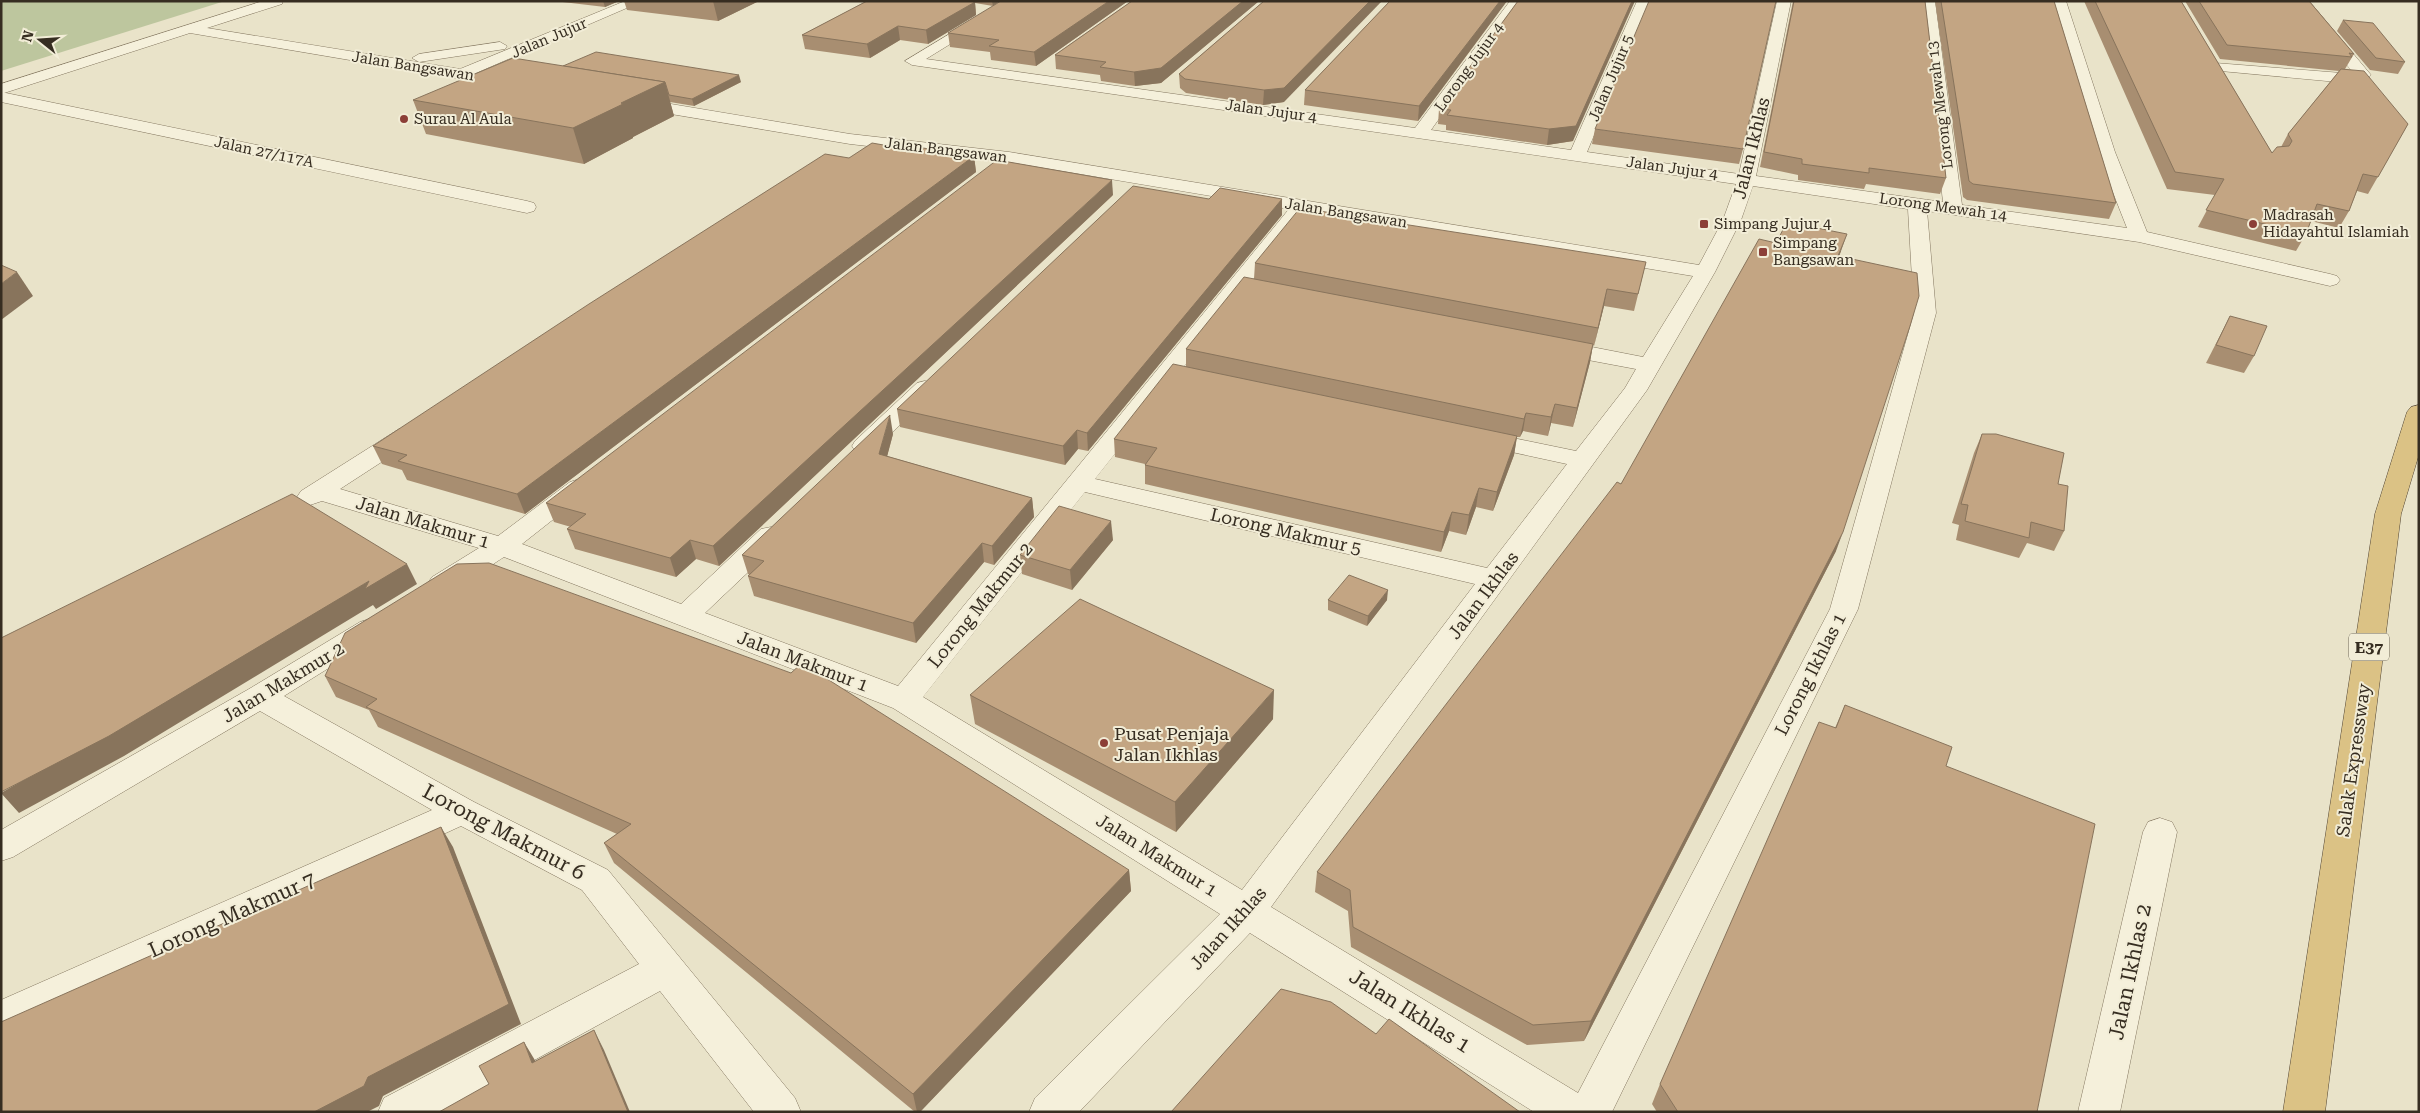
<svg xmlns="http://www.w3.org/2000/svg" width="2420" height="1113" font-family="'Roboto Serif',serif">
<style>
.green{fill:#bdc69e}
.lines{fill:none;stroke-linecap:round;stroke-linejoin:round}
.minor-casing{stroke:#847760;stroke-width:1}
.tertiary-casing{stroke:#847760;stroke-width:1}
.trunk-casing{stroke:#524533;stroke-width:1}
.minor{fill:#f5f0db;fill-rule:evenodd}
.tertiary{fill:#f5f0db;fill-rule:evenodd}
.trunk{fill:#dbc285;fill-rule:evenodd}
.wall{fill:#a88e71}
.shaded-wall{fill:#88745c}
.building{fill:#c3a583;stroke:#88745c}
.poi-dot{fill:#8c3f37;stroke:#f2edd7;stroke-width:2}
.labels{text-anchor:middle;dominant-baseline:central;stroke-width:4;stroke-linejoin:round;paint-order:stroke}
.far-street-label{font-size:15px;fill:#362d21;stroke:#f2edd7}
.far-poi-label{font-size:15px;fill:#362d21;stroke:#f2edd7;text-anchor:start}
.shield{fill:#f2edd7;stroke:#6e6758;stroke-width:1}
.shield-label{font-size:16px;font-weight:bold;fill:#362d21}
.street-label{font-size:18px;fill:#362d21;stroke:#f2edd7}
.poi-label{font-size:18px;fill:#362d21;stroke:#f2edd7;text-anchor:start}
.near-street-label{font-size:21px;fill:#362d21;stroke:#f2edd7}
</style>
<rect width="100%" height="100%" fill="#e9e3c9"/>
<!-- green -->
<polygon class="green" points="1,1 225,1 1,71"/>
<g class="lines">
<defs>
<g id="minor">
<path d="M1004,1H1020L926,59L1415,128L1510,1H1523L1431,130L1571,150L1637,1H1650L1587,152L1739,174L1777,1H1791L1756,176L1943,202L1921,1H1935L1962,205L2127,228L2097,152L2052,1H2066L2115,152L2147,232L2330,274L2337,276L2340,280L2337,284L2330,286L2139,242L1927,211L1936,313L1858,609L1612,1112H1534L1250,933L1079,1112H1029L1035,1098L1220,914L893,708L504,557C484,569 456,596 432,589L428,583L432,577L479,548L322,501L310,505L301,503L297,497L301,491L399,429L408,427L417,429L420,434L417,439L340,489L498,536L570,482L579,479L588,482L592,487L588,492L522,544L681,604L761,529L771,527L781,529L784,535L781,541L705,613L898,686L1289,209L1009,162L850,144L635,108L629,106L627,103L629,100L635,98L850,134L1009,152L1699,265L1723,220L1736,184L912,65L905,61ZM1753,186L1908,209L1914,313L1830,609L1578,1093L1271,907L1647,390L1715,272L1741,220ZM1306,212L1693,276L1643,357L1556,340L1548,342L1545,347L1548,352L1556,354L1636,369L1625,388L1576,451L1479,431L1470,433L1467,438L1470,443L1567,464L1487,568L1095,479ZM1085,492L1475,584L1242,890L923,697Z"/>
<polygon points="2296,1 2309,1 2371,75 2364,82 2359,84 2210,70 2208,67 2210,64 2215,63 2354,74"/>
<polygon points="1,92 527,201 534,203 536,207 534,211 527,213 1,102"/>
<polygon points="925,381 933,383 937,388 933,393 873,451 864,453 855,451 852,446 855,441 917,383"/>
<polygon points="370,619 380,622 385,629 380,636 284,696 474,802 608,870 795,1098 801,1112 754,1112 660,991 440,1112 378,1112 384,1098 639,964 582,890 461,826 1,1037 1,1000 432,810 260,711 13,857 1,861 1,830 249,689 360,622"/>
<polygon points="2160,818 2172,822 2177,832 2120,1112 2078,1112 2143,832 2148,822"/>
</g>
<g id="tertiary">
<polygon points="263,1 283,1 282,4 207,28 460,69 625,1 643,1 462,79 190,33 1,94 1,84"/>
<polygon points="500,42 507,46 505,49 419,62 412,58 419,54"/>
</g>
<polygon id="trunk" points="2419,405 2419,454 2401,514 2325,1112 2283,1112 2375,514 2407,412 2411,407"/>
</defs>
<!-- minor casing -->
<use href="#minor" class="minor-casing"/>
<!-- tertiary casing -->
<use href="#tertiary" class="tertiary-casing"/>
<!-- trunk casing -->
<use href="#trunk" class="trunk-casing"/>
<!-- minor -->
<use href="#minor" class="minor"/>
<!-- tertiary -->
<use href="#tertiary" class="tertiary"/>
<!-- trunk -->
<use href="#trunk" class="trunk"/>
</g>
<!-- wall -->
<g class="wall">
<polygon points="554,1 619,1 605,7"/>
<polygon points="624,1 759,1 718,21 627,10"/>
<polygon points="867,1 1000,1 993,6 975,3 976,15 928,44 900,40 870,58 805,49 802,35"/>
<polygon points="1128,1 1036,66 991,60 990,52 950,47 948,33"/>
<polygon points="1132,1 1259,1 1161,83 1135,86 1101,81 1100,75 1056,69 1055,55"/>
<polygon points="1264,1 1284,102 1263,105 1186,93 1180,88 1179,74"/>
<polygon points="1390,1 1507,1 1418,121 1304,105 1305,90"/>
<polygon points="1518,1 1573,141 1547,145 1446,130 1446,125 1438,124 1439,109"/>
<polygon points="1793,1 1925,1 1946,178 1940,194 1866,184 1864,189 1798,180 1798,175 1760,167"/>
<polygon points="1935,1 2054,1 2116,203 2109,219 1967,200 1963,197"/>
<polygon points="2084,1 2181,1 2272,153 2281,147 2288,134 2339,71 2220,59 2185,1 2309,1 2354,54 2345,69 2408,124 2368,194 2357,191 2349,211 2339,228 2311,221 2306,234 2296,251 2198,227 2215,195 2167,189"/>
<polygon points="2343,20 2405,62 2398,74 2370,70 2337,31"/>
<polygon points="563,66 741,82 694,106 670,102 674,116 633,137 633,138 584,164 426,134 413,100"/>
<polygon points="1595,129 1743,149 1739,164 1592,144"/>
<polygon points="918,151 974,156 976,172 525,514 407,480 402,470 382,464 373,446 849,158"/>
<polygon points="1113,195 719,566 696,559 676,577 575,549 567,529 571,527 554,522 546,503"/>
<polygon points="1209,199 1282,199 1282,215 1088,451 1078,449 1065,465 900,427 897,409"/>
<polygon points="1776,243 1841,251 1839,256 1836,551 1584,1041 1527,1045 1351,947 1348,911 1315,892 1317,872 1621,484"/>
<polygon points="1646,262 1634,311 1604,306 1594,346 1593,345 1590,362 1573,427 1551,423 1548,436 1523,431 1520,437 1517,437 1514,455 1493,511 1476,507 1466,535 1449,531 1441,552 1145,484 1145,464 1115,457 1114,439 1186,367 1186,349 1254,279 1255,263"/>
<polygon points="2230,316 2254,356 2244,373 2206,363"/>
<polygon points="893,434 887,456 1032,498 1034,517 994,565 984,562 916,643 754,596 748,576 750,575 748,574 742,555"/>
<polygon points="1982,434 2058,484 2064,531 2054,551 2027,543 2019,558 1956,540 1959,525 1952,523 1974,453"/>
<polygon points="1113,540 1072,590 1022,574 1020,555"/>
<polygon points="1328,600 1387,600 1367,626 1328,610"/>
<polygon points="325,676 1129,870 1131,891 920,1112 915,1112 614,863 604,843 617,834 378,727 369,710 336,697"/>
<polygon points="970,695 1273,719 1176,832 975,724"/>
<polygon points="1845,705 1946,766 2037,1112 1657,1112 1652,1104 1660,1084 1835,728"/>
</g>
<!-- shaded-wall -->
<g class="shaded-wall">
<polygon points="603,1 619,1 605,7"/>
<polygon points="713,1 759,1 718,21"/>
<polygon points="992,1 1000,1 993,6"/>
<polygon points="1109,1 1128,1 1036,66 1034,52"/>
<polygon points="1243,1 1259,1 1161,83 1135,86 1134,72"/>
<polygon points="1370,1 1382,1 1284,102 1263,105 1264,90"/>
<polygon points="1500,1 1507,1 1418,121 1419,106"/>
<polygon points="1632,1 1635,1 1573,141 1547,145 1549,129"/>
<polygon points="975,2 976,15 928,44 926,30"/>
<polygon points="898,26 900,40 870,58 867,44"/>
<polygon points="739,75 741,82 694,106 692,99"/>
<polygon points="665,82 674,116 633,137 633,138 584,164 573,128 621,103"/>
<polygon points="974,156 976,172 525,514 517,494"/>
<polygon points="1112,180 1113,195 719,566 713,546"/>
<polygon points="1282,199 1282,215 1088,451 1087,433"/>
<polygon points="1847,234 1841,251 1833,273 1838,256"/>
<polygon points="17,272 33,296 1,320 1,284"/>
<polygon points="1607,289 1604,306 1594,346 1598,328"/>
<polygon points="1593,344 1590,362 1573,427 1577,408"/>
<polygon points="1555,404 1551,423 1548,436 1551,417"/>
<polygon points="1526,413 1523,431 1520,437 1524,419"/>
<polygon points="890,415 893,434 883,472 879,454"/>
<polygon points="1077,430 1078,449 1065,465 1063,446"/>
<polygon points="1517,436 1514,455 1493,511 1497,492"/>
<polygon points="1479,488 1476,507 1466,535 1469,515"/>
<polygon points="1032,498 1034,517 994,565 992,546"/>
<polygon points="1452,512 1449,531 1441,552 1444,532"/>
<polygon points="1111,521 1113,540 1072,590 1070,570"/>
<polygon points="1843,532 1836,551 1584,1041 1591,1021"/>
<polygon points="690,540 696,559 676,577 670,558"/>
<polygon points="982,543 984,562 916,643 913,623"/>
<polygon points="407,564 417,584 376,609 373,605 124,756 19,813 1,793 369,581"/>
<polygon points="1388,590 1387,600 1367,626 1368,616"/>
<polygon points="1274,690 1273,719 1176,832 1175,802"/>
<polygon points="441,827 453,847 521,1024 383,1096 379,1106 367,1112 314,1112"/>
<polygon points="1129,870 1131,891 920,1112 917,1112 913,1094"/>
<polygon points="594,1030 604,1050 630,1112 628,1112"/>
<polygon points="524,1042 536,1062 532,1063"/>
</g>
<!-- building -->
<g class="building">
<polygon points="867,1 968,1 975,2 926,30 898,26 867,44 802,35"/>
<polygon points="1001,1 1109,1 1034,52 989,46 999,40 948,33"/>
<polygon points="1132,1 1243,1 1161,68 1134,72 1100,67 1106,62 1055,55"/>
<polygon points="1264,1 1370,1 1284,88 1264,90 1185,79 1179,74"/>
<polygon points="1390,1 1500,1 1419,106 1305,90"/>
<polygon points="1518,1 1632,1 1576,126 1549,129 1447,115 1451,110 1439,109"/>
<polygon points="1649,1 1776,1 1743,149 1595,129"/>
<polygon points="1794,1 1925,1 1946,178 1869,168 1869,173 1802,164 1802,159 1764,152"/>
<polygon points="1941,1 2054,1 2116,203 1973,184 1969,181"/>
<polygon points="2095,1 2181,1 2272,153 2277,147 2289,146 2292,141 2288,134 2341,69 2364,71 2408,124 2378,177 2363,174 2349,211 2317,204 2306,234 2206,210 2224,179 2175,172"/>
<polygon points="2199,1 2309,1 2354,54 2349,53 2352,57 2227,45"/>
<polygon points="2343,20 2373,23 2405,62 2376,58"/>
<polygon points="596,52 739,75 692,99 669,95 665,82 563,66"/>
<polygon points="513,58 665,82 621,103 623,104 573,128 413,100"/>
<polygon points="872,143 918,151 923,148 974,156 517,494 398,461 407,455 373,446 589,304 825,154 849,158"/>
<polygon points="997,160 1112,180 713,546 690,540 670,558 567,529 586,514 546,503"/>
<polygon points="1133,186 1209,199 1220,188 1282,199 1087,433 1077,430 1063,446 897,409"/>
<polygon points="1300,208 1646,262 1638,294 1607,289 1598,328 1255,263"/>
<polygon points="1787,222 1847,234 1838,256 1917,273 1919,296 1910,326 1843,532 1591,1021 1533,1025 1353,927 1350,890 1317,872 1617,482 1621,484 1759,239 1776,243"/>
<polygon points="1,265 17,272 1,284"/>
<polygon points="1244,277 1593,344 1577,408 1555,404 1551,417 1526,413 1524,419 1186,349"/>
<polygon points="2230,316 2267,326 2254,356 2216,345"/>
<polygon points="1173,364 1517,436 1497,492 1479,488 1469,515 1452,512 1444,532 1145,465 1157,448 1114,439"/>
<polygon points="890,415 879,454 1032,498 992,546 982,543 913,623 748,576 764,561 742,555"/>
<polygon points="1982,434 1996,434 2064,453 2058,484 2068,486 2064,531 2031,522 2029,538 1965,521 1968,505 1961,504"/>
<polygon points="292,494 407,564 365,589 369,581 109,736 1,792 1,638"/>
<polygon points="1059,506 1111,521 1070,570 1020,555"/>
<polygon points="489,563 791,673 802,663 1129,870 913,1094 604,843 631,824 366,707 377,699 325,676 345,633 457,564"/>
<polygon points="1349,575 1388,590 1368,616 1328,600"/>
<polygon points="1080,599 1274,690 1175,802 970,695"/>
<polygon points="1845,705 1952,747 1946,766 2095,824 2037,1112 1678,1112 1660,1084 1819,722 1836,728"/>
<polygon points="441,827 509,1004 368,1077 364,1086 314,1112 1,1112 1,1022"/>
<polygon points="1281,989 1331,1002 1376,1034 1389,1019 1520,1112 1171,1112"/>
<polygon points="594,1030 628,1112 439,1112 489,1084 479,1066 524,1042 532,1063"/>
</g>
<!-- markers -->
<g class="poi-dot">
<circle cx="404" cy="119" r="5"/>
<rect x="1699" y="219" width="10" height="10" rx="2.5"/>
<circle cx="2253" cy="224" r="5"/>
<rect x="1758" y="247" width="10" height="10" rx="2.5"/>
<circle cx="1104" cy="743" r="5"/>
</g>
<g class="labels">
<!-- far-street labels -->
<g class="far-street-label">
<text transform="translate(549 38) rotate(-23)">Jalan Jujur</text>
<text transform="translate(413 66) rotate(9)">Jalan Bangsawan</text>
<text transform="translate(1469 67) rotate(-54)">Lorong Jujur 4</text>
<text transform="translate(1611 78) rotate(-67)">Jalan Jujur 5</text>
<text transform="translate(1940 105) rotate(-97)">Lorong Mewah 13</text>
<text transform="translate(1271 111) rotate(8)">Jalan Jujur 4</text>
<text transform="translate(946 150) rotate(7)">Jalan Bangsawan</text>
<text transform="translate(264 152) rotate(12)">Jalan 27/117A</text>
<text transform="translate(1672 168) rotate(8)">Jalan Jujur 4</text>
<text transform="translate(1943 207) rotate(8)">Lorong Mewah 14</text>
<text transform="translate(1346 213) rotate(9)">Jalan Bangsawan</text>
</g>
<!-- far-poi labels -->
<g class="far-poi-label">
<text x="414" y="119">Surau Al Aula</text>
<text x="2263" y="215">Madrasah<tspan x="2263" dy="17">Hidayahtul Islamiah</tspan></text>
<text x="1714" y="224">Simpang Jujur 4</text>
<text x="1773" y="243">Simpang<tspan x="1773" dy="17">Bangsawan</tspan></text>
</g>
<!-- shield labels -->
<rect class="shield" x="2349" y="633.5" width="40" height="27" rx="4"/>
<g class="shield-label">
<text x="2369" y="647">E37</text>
</g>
<!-- street labels -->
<g class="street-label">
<text transform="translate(1751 148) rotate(-76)">Jalan Ikhlas</text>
<text transform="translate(423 522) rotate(17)">Jalan Makmur 1</text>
<text transform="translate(1286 531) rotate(13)">Lorong Makmur 5</text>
<text transform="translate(1483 595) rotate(-53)">Jalan Ikhlas</text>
<text transform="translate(980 605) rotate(-51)">Lorong Makmur 2</text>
<text transform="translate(803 661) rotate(21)">Jalan Makmur 1</text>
<text transform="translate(1810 674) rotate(-63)">Lorong Ikhlas 1</text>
<text transform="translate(283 682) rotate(-31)">Jalan Makmur 2</text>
<text transform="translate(2353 760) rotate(-82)">Salak Expressway</text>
<text transform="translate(1157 855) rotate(32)">Jalan Makmur 1</text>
<text transform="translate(1228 928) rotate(-48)">Jalan Ikhlas</text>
</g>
<!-- poi labels -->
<g class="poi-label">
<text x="1114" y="733">Pusat Penjaja<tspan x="1114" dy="21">Jalan Ikhlas</tspan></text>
</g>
<!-- near-street labels -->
<g class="near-street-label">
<text transform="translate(504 832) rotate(28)">Lorong Makmur 6</text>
<text transform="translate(232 915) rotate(-24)">Lorong Makmur 7</text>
<text transform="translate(2130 972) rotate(-78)">Jalan Ikhlas 2</text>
<text transform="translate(1410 1011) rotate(32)">Jalan Ikhlas 1</text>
</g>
</g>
<!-- border -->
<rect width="2420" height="1113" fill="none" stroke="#362d21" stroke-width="5"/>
<!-- north arrow -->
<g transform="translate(40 40) rotate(287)" stroke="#f2edd7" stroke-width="4" paint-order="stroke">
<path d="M0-4L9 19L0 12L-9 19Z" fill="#362d21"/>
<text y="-8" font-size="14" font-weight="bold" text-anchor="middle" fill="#362d21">N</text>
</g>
</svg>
